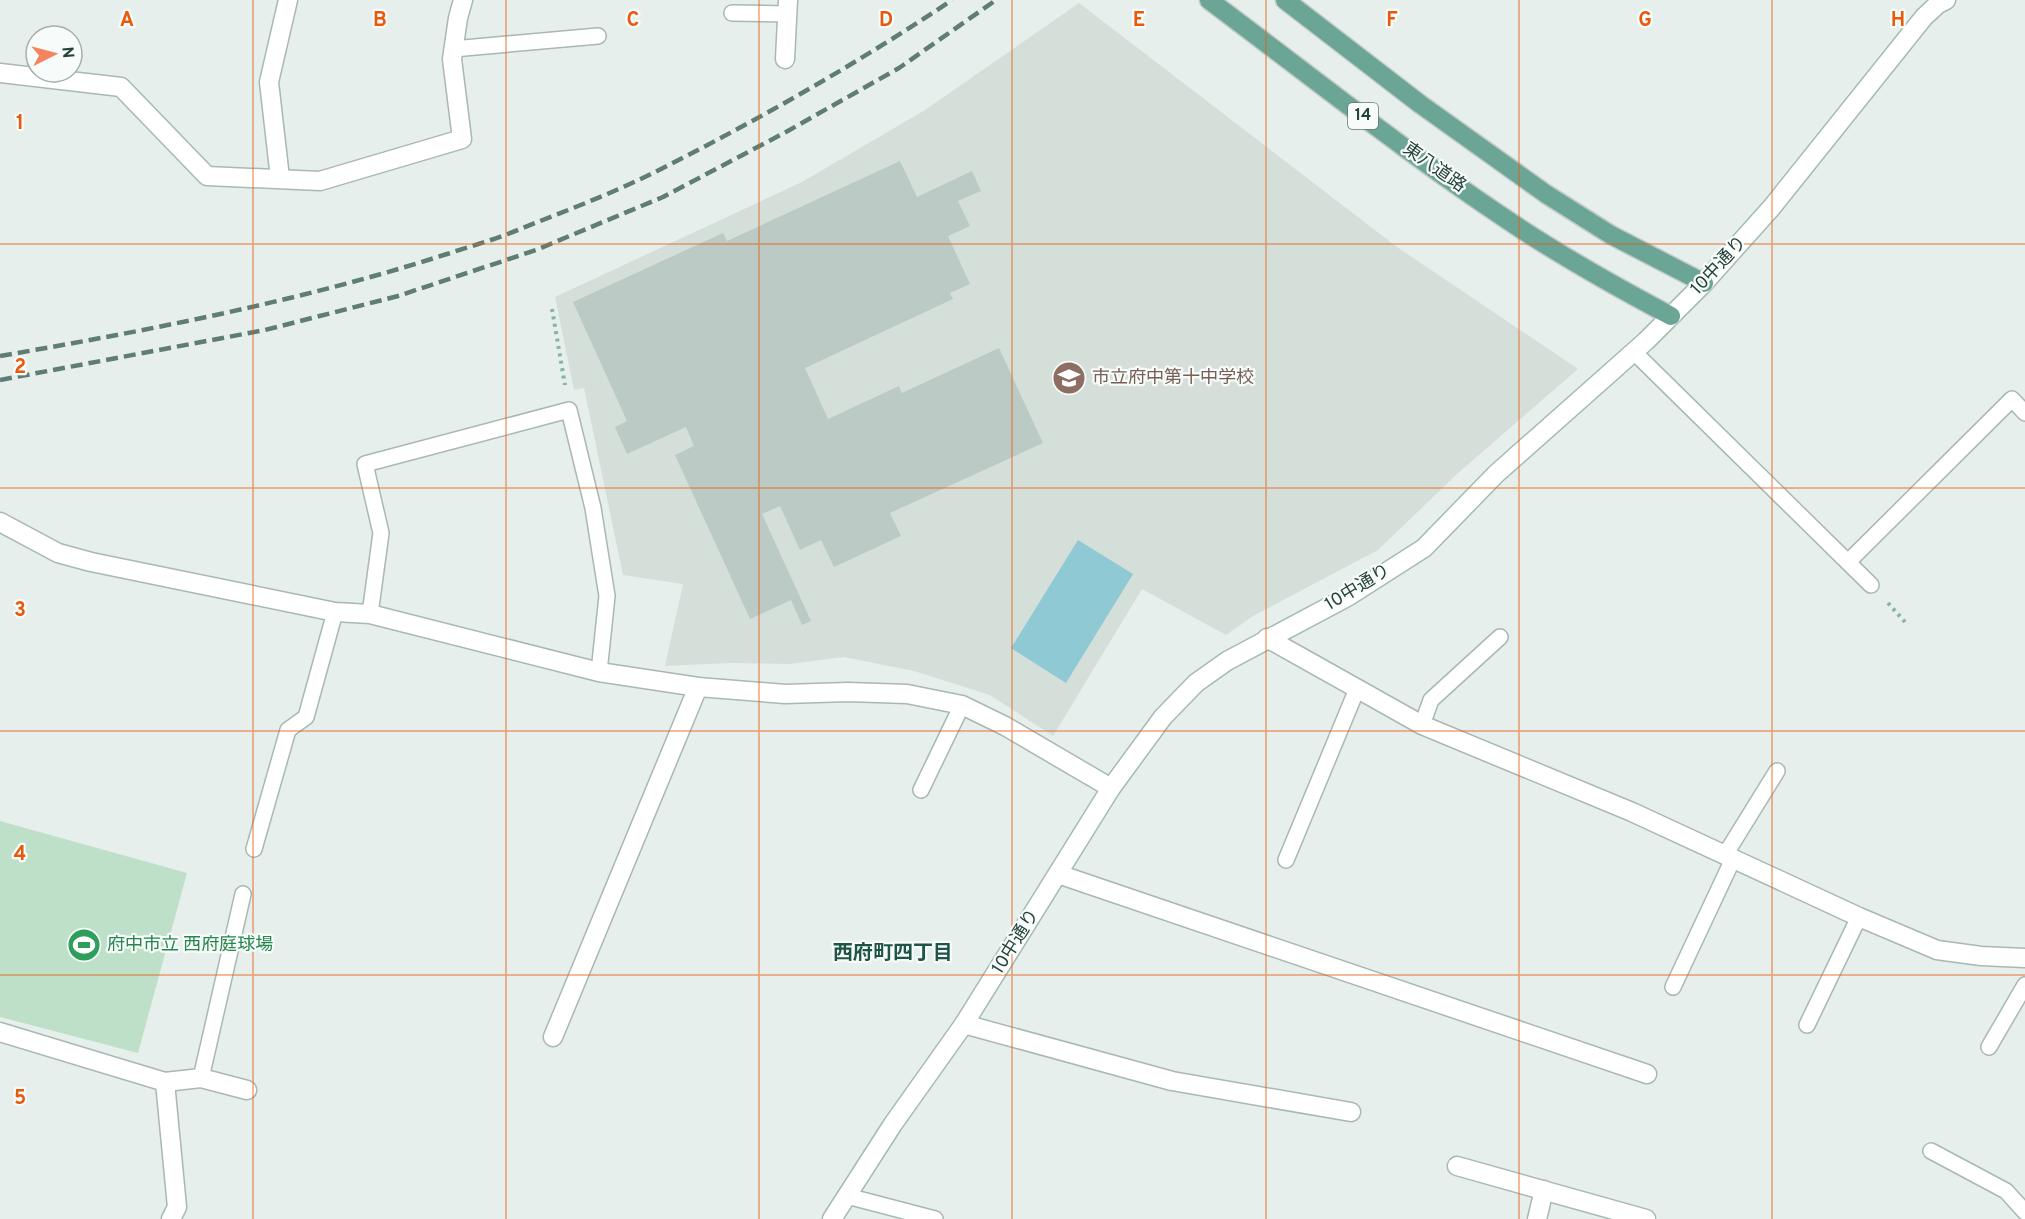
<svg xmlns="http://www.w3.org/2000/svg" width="2025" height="1219" font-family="Overpass,'Noto Sans JP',sans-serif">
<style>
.built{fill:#d4dfda}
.green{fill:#bfe0c8}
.water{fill:#8ec9d4}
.building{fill:#bbcac4}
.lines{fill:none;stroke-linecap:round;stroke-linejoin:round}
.lane-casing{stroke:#a8b8b2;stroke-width:18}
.street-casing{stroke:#a8b8b2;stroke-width:21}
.secondary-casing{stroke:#a4bbb3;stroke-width:21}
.primary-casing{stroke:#c2cac8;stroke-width:21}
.path{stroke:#86b3a5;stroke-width:4;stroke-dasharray:3 4.5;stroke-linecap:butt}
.lane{stroke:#fff;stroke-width:15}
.street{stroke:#fff;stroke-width:18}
.secondary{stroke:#fff;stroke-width:18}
.primary{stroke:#6aa596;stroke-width:18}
.rail{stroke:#5f7d75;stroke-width:4.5;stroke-dasharray:12 6;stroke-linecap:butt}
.grid{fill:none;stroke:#e8590c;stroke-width:1.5;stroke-opacity:0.55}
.labels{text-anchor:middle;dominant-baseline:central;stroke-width:4.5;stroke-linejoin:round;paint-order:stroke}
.shield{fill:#f7fbf9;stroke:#637a73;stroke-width:1.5}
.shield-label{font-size:16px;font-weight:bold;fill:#24423a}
.street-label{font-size:18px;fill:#24423a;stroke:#f7fbf9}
.education-label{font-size:18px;fill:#785e54;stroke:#f7fbf9;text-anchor:start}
.leisure-label{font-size:18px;fill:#27864d;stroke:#f7fbf9;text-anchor:start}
.neighbourhood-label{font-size:20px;font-weight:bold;fill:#1f5548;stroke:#f7fbf9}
.grid-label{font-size:20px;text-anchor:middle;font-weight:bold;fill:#e8590c;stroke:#f7fbf9;stroke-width:4.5;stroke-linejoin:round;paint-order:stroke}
</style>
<rect width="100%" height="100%" fill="#e6efeb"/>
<!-- built -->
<polygon class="built" points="1079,3 1397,247 1578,369 1457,474 1378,550 1253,616 1226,635 1142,589 1053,736 990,695 914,671 844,657 789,664 730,663 665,666 683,584 623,575 584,388 574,390 555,297 802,182 925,110"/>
<!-- green -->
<polygon class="green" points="0,821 187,873 138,1053 0,1017"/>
<!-- water -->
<polygon class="water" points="1078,540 1133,574 1066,683 1011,648"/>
<!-- building -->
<polygon class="building" points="900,161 917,197 972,171 981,191 958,201 970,226 948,236 970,284 950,293 953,299 805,368 828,419 899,386 902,393 999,348 1043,443 890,513 901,536 834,567 821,540 800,550 780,506 762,514 811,621 802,625 791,600 750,619 675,455 694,446 686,427 627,454 615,427 627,421 573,302 723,233 727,241"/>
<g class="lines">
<defs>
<g id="lane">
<polyline points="732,13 787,14"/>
<polyline points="453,49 598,36"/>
<polyline points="1634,352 1871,585"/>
<polyline points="1848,562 2012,399 2025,413"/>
<polyline points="370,614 381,533 365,464 569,410 593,508 607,596 599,672"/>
<polyline points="1422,725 1431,700 1500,637"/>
<polyline points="921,790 962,705"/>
<polyline points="254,849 288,730 306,717 335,612"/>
<polyline points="1725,855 1777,771"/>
<polyline points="1286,860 1357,689"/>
<polyline points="1673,987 1733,859"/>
<polyline points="1807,1025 1859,917"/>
<polyline points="1989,1047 2025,985"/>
<polyline points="201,1078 243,894"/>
<polyline points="1931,1151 2006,1191 2025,1212"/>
<polyline points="847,1196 935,1219"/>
</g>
<g id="street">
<polyline points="785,59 788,0"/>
<polyline points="0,73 121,87 207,176 320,181 462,139 452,59 458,18 463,0"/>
<polyline points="280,178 269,82 288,0"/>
<polyline points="0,522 58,553 91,562 335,612 370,614 599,672 698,687 785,694 848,692 907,694 962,705 1005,726 1111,788"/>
<polyline points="1267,638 1422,725 1632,812 1859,917 1937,950 1981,956 2025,958"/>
<polyline points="1058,874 1647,1074"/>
<polyline points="964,1024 1172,1081 1351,1112"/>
<polyline points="0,1032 165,1082 201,1078 247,1090"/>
<polyline points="553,1037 698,687"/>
<polyline points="165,1082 177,1207 171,1219"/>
<polyline points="1457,1166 1646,1219"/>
<polyline points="1537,1219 1544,1190"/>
</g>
<polyline id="secondary" points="832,1219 893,1124 964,1024 1111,788 1163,717 1196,683 1227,661 1349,596 1424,548 1496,474 1646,341 1704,283 1772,207 1924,17 1938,4 1946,0"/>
<g id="primary">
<path d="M1209,0C1312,77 1414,159 1521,229C1570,261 1620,289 1671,316"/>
<polyline points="1285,0 1420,104 1546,194 1611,235 1704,283"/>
</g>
</defs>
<!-- lane casing -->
<use href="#lane" class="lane-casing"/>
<!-- street casing -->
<use href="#street" class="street-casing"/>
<!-- secondary casing -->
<use href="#secondary" class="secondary-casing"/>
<!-- primary casing -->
<use href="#primary" class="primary-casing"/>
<!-- path -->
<g class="path">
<polyline points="552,309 565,385"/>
<polyline points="1888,603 1905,622"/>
</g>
<!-- lane -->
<use href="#lane" class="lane"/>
<!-- street -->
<use href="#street" class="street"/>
<!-- secondary -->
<use href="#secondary" class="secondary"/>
<!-- primary -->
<use href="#primary" class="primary"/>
<!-- rail -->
<g class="rail">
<path d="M0,356C151,330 301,301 447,254C471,246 497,239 520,229C563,212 608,195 649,175C753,123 855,65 952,0"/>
<polyline points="0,380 265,330 398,296 536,250 663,197 786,132 899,68 996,0"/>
</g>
</g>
<!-- grid -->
<path class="grid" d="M253,0V1219M506,0V1219M759,0V1219M1012,0V1219M1266,0V1219M1519,0V1219M1772,0V1219M0,244H2025M0,488H2025M0,731H2025M0,975H2025"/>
<!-- icons -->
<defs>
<symbol id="school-disc" viewBox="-11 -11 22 22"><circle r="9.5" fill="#8d6e63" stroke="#f7fbf9"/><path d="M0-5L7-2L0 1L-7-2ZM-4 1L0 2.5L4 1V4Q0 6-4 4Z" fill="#fff"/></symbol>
<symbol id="stadium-disc" viewBox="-11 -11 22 22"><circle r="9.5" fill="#2e9e5b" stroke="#f7fbf9"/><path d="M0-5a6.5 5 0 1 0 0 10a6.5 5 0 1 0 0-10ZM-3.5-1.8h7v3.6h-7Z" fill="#fff"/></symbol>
</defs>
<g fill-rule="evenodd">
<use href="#school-disc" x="1050" y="359" width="38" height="38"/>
<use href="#stadium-disc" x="65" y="926" width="38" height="38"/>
</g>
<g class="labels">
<!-- shield labels -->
<rect class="shield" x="1348" y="103" width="30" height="26" rx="4.5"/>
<g class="shield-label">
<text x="1363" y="116">14</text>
</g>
<!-- street labels -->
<g class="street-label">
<text transform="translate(1434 168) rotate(35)">東八道路</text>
<text transform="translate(1719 266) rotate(-47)">10中通り</text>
<text transform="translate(1358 588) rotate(-31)">10中通り</text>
<text transform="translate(1016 942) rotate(-58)">10中通り</text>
</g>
<!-- education labels -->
<g class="education-label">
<text x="1092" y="378">市立府中第十中学校</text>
</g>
<!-- leisure labels -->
<g class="leisure-label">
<text x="107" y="945">府中市立 西府庭球場</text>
</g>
<!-- neighbourhood labels -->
<g class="neighbourhood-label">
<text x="893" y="954">西府町四丁目</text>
</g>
</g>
<g class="grid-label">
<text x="127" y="26">A</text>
<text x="380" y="26">B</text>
<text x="633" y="26">C</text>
<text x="886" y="26">D</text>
<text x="1139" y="26">E</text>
<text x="1392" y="26">F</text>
<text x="1645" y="26">G</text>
<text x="1898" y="26">H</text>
<text x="20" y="129">1</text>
<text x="20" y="373">2</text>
<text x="20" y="616">3</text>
<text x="20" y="860">4</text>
<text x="20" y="1104">5</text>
</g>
<!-- north arrow -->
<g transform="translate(54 54) rotate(84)"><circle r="28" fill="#f7fbf9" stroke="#a3b1ad" stroke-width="1.5"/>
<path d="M0-4.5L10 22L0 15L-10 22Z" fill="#f4845f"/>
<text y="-9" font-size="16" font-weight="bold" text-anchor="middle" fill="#24423a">N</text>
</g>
</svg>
